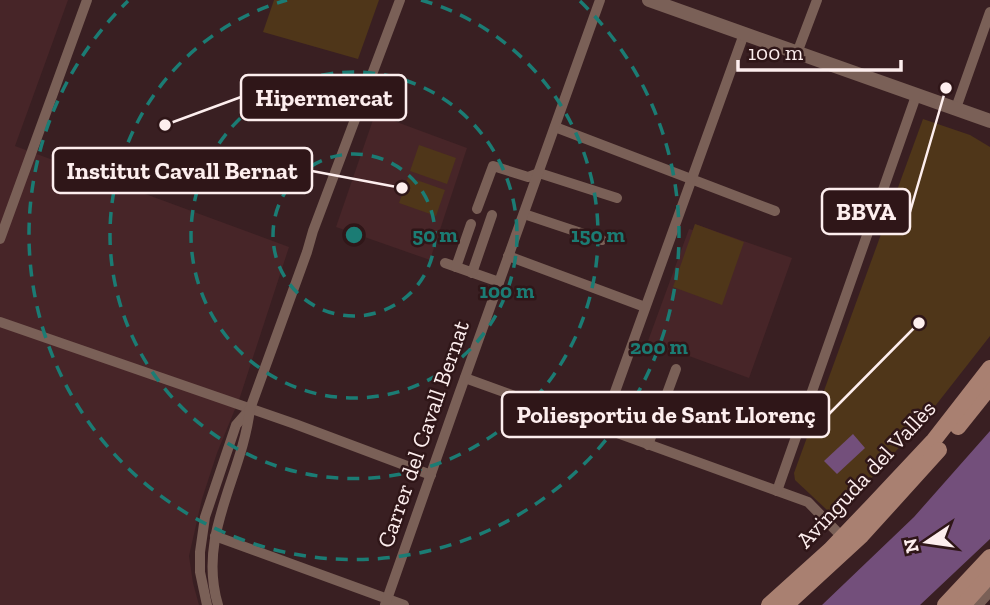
<svg xmlns="http://www.w3.org/2000/svg" width="990" height="605" font-family="'Zilla Slab',serif">
<style>
.built{fill:#472528}
.green{fill:#4f3619}
.water{fill:#734f7b}
.lines{fill:none;stroke-linecap:round;stroke-linejoin:round}
.minor{stroke:#7a6057;stroke-width:10}
.tertiary{stroke:#7a6057;stroke-width:14}
.secondary{stroke:#a98071;stroke-width:16}
.ring{fill:none;stroke:#1b7c74;stroke-width:3.5;stroke-dasharray:12 9}
.labels{text-anchor:middle;dominant-baseline:central;stroke-width:5;stroke-linejoin:round;paint-order:stroke}
.street-label{font-size:23px;fill:#fdeeee;stroke:#2f1618}
.centre{fill:#1b7c74;stroke:#2f1618;stroke-width:3.5}
.ring-label{font-size:21px;text-anchor:middle;font-weight:bold;fill:#1b7c74;stroke:#2f1618;stroke-width:5;stroke-linejoin:round;paint-order:stroke}
.leader{fill:none;stroke:#fdeeee;stroke-width:2.5}
.callout-dot{fill:#fdeeee;stroke:#2f1618;stroke-width:2.5}
.callout{fill:#2f1618;stroke:#fdeeee;stroke-width:2.5}
.callout-label{font-size:24px;text-anchor:middle;font-weight:bold;fill:#fdeeee}
</style>
<rect width="100%" height="100%" fill="#391f22"/>
<!-- built -->
<g class="built">
<polygon points="0,0 68,0 15,146 289,247 240,397 217,453 202,499 189,556 193,583 199,605 0,605"/>
<polygon points="375,114 467,148 430,260 336,227"/>
<polygon points="695,224 792,258 749,378 648,341 689,229 693,230"/>
</g>
<!-- green -->
<g class="green">
<polygon points="274,0 379,0 358,59 263,32"/>
<polygon points="923,119 970,135 990,147 990,336 925,419 846,506 835,511 827,510 795,480 794,473"/>
<polygon points="419,145 456,158 447,184 410,171"/>
<polygon points="408,177 445,190 436,216 399,203"/>
<polygon points="695,224 744,242 722,305 673,287"/>
</g>
<!-- water -->
<g class="water">
<polygon points="990,431 990,539 920,605 822,605 914,517"/>
<polygon points="853,434 865,448 837,474 824,461"/>
</g>
<g class="lines">
<!-- minor -->
<g class="minor">
<polyline points="797,53 817,0"/>
<polyline points="956,108 990,12"/>
<polyline points="555,127 775,211"/>
<polyline points="477,209 493,166 528,177 539,173 617,198"/>
<polyline points="524,214 602,240"/>
<polyline points="0,239 87,0"/>
<polyline points="508,256 645,307"/>
<polyline points="445,263 499,282"/>
<polyline points="456,267 471,224"/>
<polyline points="472,273 492,215"/>
<polyline points="0,322 295,424 431,475"/>
<polyline points="465,378 808,502 847,542"/>
<polyline points="602,428 744,34"/>
<polyline points="648,445 676,369"/>
<polyline points="777,491 916,96"/>
<polyline points="215,536 404,605"/>
<polyline points="207,605 200,572 200,552 205,517 236,425 250,409"/>
<path d="M218,605C197,534 242,477 250,409L307,252L313,231L400,0"/>
<polyline points="385,605 458,397 600,0"/>
<polyline points="978,605 990,592"/>
</g>
<!-- tertiary -->
<polyline class="tertiary" points="649,0 990,121"/>
<!-- secondary -->
<g class="secondary">
<polyline points="958,427 990,387"/>
<polyline points="769,605 830,550 873,505 934,440 990,368"/>
<polyline points="786,605 862,535 939,450"/>
<polyline points="945,605 990,557"/>
<polyline points="963,605 990,575"/>
</g>
</g>
<!-- distance rings -->
<g class="ring">
<circle cx="354" cy="235" r="81"/>
<circle cx="354" cy="235" r="163"/>
<path d="M421 0A244 244 0 1 1 287 0"/>
<path d="M580 1A325 325 0 1 1 128 1"/>
</g>
<g class="labels">
<!-- street labels -->
<g class="street-label">
<text transform="translate(423 434) rotate(-71)">Carrer del Cavall Bernat</text>
<text transform="translate(866 474) rotate(-47)">Avinguda del Vallès</text>
</g>
</g>
<circle cx="354" cy="235" r="10" class="centre"/>
<g class="ring-label">
<text x="435" y="242">50 m</text>
<text x="598" y="242">150 m</text>
<text x="507" y="298">100 m</text>
<text x="659" y="354">200 m</text>
</g>
<!-- callouts -->
<path class="leader" d="M165 125L241 97M402 188L312 171M946 88L910 212M919 323L829 414"/>
<g class="callout-dot">
<circle cx="165" cy="125" r="7"/>
<circle cx="402" cy="188" r="7"/>
<circle cx="946" cy="88" r="7"/>
<circle cx="919" cy="323" r="7"/>
</g>
<g class="callout">
<rect x="241" y="75" width="165" height="45" rx="7"/>
<rect x="53" y="148" width="259" height="45" rx="7"/>
<rect x="822" y="189" width="88" height="45" rx="7"/>
<rect x="502" y="392" width="327" height="45" rx="7"/>
</g>
<g class="callout-label">
<text x="324" y="106">Hipermercat</text>
<text x="182" y="179">Institut Cavall Bernat</text>
<text x="866" y="220">BBVA</text>
<text x="666" y="423">Poliesportiu de Sant Llorenç</text>
</g>
<!-- north arrow -->
<g transform="translate(927 542) rotate(257)" stroke="#2f1618" stroke-width="5" paint-order="stroke">
<path d="M0-5L12 26L0 18L-12 26Z" fill="#fdeeee"/>
<text y="-10" font-size="19" font-weight="bold" text-anchor="middle" fill="#fdeeee">N</text>
</g>
<!-- scale -->
<path d="M738 60v10h163v-10" fill="none" stroke="#fdeeee" stroke-width="3.5"/>
<text x="748" y="60" font-size="21" fill="#fdeeee" stroke="#2f1618" stroke-width="5" paint-order="stroke">100 m</text>
</svg>
